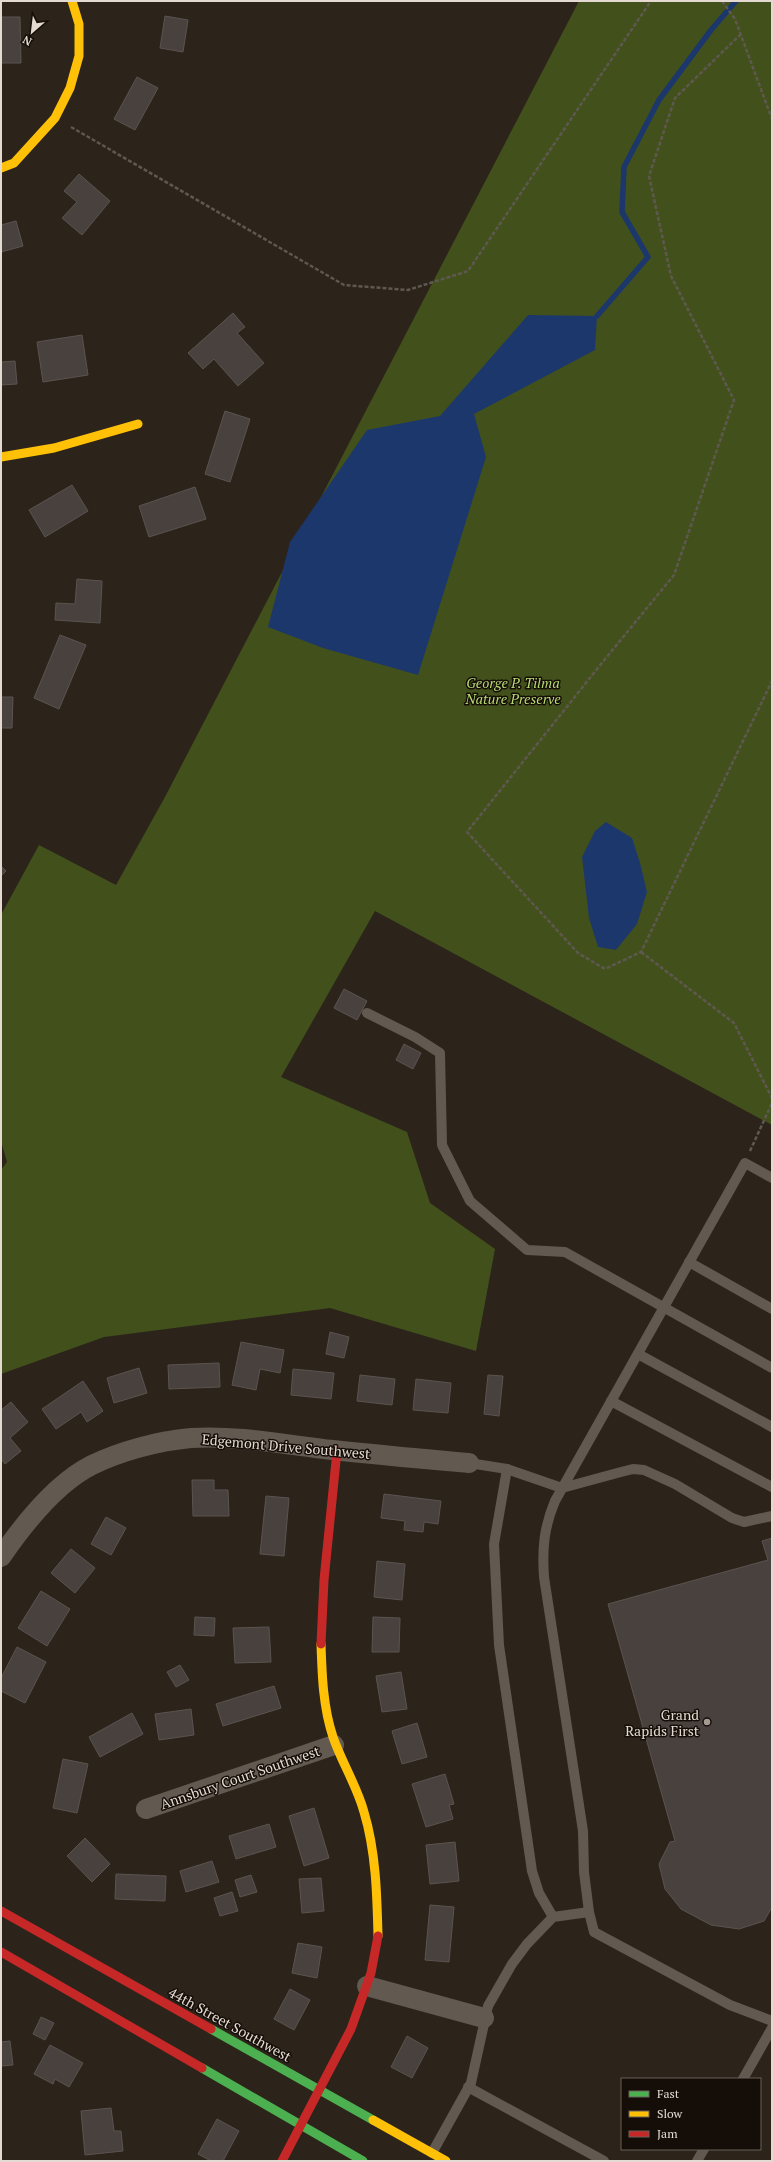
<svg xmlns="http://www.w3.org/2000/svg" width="773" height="2162" font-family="'PT Serif',serif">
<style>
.green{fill:#42511b}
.water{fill:#1c376b}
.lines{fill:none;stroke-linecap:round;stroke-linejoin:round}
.stream{stroke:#1c376b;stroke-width:5.5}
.building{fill:#49413e;stroke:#5b5350}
.path{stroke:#5f5851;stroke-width:2.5;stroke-dasharray:4 2;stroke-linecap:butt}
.lane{stroke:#625951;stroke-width:10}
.street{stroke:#625951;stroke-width:20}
.fast{stroke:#4caf50;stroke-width:9}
.slow{stroke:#ffc107;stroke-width:9}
.jam{stroke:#c62828;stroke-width:9}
.poi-dot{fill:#a49a91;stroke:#150e08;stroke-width:1.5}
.labels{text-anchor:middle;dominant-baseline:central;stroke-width:3;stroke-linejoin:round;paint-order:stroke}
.park-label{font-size:14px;font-style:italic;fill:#b8da72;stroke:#150e08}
.street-label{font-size:14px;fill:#e4dad1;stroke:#150e08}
.poi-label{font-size:14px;fill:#e4dad1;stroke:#150e08;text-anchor:end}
</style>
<rect width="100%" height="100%" fill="#2c241b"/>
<!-- green -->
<polygon class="green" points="579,1 772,1 772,1125 375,911 281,1077 407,1132 430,1203 495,1249 476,1351 330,1308 104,1337 1,1374 1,1170 7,1162 1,1141 1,915 39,845 116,885 165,797"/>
<!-- water -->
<g class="water">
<polygon points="528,315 597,316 595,350 474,414 486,457 418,675 323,648 268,627 290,542 367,430 440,416"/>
<polygon points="606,822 632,838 640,863 647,892 637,924 616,950 598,947 589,918 582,857 595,831"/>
</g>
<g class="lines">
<!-- stream -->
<polyline class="stream" points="597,316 648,257 622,212 624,167 659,100 711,30 736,1"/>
</g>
<!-- building -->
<g class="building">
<polygon points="165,16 188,20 183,52 160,48"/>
<polygon points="1,17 20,17 21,63 1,63"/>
<polygon points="137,77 158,88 135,130 114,119"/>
<polygon points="79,174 110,201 82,235 62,218 77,202 64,191"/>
<polygon points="16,221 23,246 1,252 1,225"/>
<polygon points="233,313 245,327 237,333 264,363 238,386 214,359 203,369 188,353"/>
<polygon points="82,335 88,375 43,382 37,342"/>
<polygon points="15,361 17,384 1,385 1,362"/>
<polygon points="225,411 250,419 230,482 205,474"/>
<polygon points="72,485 88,511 45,537 29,510"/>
<polygon points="195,487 206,519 149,537 139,506"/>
<polygon points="77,579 102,581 100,623 55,620 56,603 75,604"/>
<polygon points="60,635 86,645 59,709 34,698"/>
<polygon points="1,697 13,697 12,728 1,728"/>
<polygon points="1,866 6,871 1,876"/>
<polygon points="344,989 367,1001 357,1020 334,1008"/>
<polygon points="404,1044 421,1053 413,1069 396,1060"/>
<polygon points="330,1332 349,1337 344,1358 326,1354"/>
<polygon points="241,1342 284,1350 280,1373 260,1369 256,1390 232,1385"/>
<polygon points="219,1363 220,1387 169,1389 168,1365"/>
<polygon points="139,1368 147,1393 114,1403 107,1378"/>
<polygon points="293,1369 334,1373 331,1399 291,1395"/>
<polygon points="360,1375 395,1379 392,1405 357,1401"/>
<polygon points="488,1375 503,1376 499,1416 484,1414"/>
<polygon points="416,1379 451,1383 448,1413 413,1410"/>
<polygon points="83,1381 103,1411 87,1422 81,1412 56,1429 42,1409"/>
<polygon points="11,1402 28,1422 10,1438 21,1451 5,1464 1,1459 1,1410"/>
<polygon points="192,1480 214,1480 214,1490 228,1490 229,1516 193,1516"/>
<polygon points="384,1494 441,1501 438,1524 424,1522 423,1532 404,1530 405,1521 381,1518"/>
<polygon points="266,1496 289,1498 284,1556 260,1554"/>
<polygon points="106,1517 126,1528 111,1555 91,1544"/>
<polygon points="772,1538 772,1907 764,1921 739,1929 711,1925 681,1909 665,1889 659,1864 670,1842 675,1841 608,1604 768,1560 762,1541"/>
<polygon points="71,1549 95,1568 75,1593 51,1573"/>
<polygon points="377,1561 405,1564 402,1600 374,1597"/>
<polygon points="41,1591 70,1609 47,1646 18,1628"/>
<polygon points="195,1617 215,1618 214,1636 194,1635"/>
<polygon points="373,1617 400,1618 399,1652 372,1652"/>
<polygon points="269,1627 271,1662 235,1663 233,1628"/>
<polygon points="17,1647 46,1662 25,1703 1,1691 1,1678"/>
<polygon points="180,1665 189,1680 176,1687 167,1672"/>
<polygon points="401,1672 407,1709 382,1712 376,1676"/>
<polygon points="274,1686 281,1708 223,1726 216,1704"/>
<polygon points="191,1709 194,1735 159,1740 155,1714"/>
<polygon points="132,1713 143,1734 100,1757 89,1737"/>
<polygon points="417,1723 427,1757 402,1764 392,1731"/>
<polygon points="63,1759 88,1764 77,1813 53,1808"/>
<polygon points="445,1774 454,1804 449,1805 453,1819 426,1827 412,1784"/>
<polygon points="314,1808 329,1858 304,1866 289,1816"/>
<polygon points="269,1824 276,1847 236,1859 229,1836"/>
<polygon points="85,1838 110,1864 92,1882 67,1856"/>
<polygon points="455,1842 459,1881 430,1884 426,1845"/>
<polygon points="212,1861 219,1882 186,1892 180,1871"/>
<polygon points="116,1874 166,1876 165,1901 115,1899"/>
<polygon points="251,1875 257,1892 240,1897 235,1880"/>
<polygon points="321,1878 324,1911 302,1913 299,1879"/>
<polygon points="232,1892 238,1911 220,1916 214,1898"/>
<polygon points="430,1905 454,1907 449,1962 425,1960"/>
<polygon points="298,1943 322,1947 317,1978 292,1973"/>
<polygon points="290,1989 310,2000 294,2030 274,2019"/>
<polygon points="41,2017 54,2023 45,2040 33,2034"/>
<polygon points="407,2036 428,2048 412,2078 391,2067"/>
<polygon points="10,2041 13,2065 1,2066 1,2042"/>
<polygon points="50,2045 83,2063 69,2087 55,2079 53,2084 34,2074"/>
<polygon points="111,2108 114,2131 121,2131 123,2151 85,2155 81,2111"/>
<polygon points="217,2119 239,2131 223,2161 211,2161 198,2154"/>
</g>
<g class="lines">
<!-- path -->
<g class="path">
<polyline points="722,1 735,19 772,119"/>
<polyline points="741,34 675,98 649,176 671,276 734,400 674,575 601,664 467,832 578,953 605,969 641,952 772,681"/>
<polyline points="71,127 344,285 408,290 468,271 651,1"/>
<polyline points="641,952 734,1023 772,1098"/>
<polyline points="750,1151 772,1103"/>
</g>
<!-- lane -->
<g class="lane">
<polyline points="367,1013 415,1037 440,1053 442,1145 470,1201 527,1250 565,1252 772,1368"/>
<path d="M772,1178L745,1163L555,1501C544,1527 542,1549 544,1577L583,1831L584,1872L589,1912L594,1932L730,2005L772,2021"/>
<polyline points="689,1262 772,1309"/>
<polyline points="638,1354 772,1427"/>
<polyline points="611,1401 772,1487"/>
<polyline points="469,1463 507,1469 562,1488 621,1472 633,1469 644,1470 675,1484 732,1518 744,1522 772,1516"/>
<polyline points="507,1469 494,1544 499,1645 532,1871 539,1893 553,1917"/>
<polyline points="743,2079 772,2028"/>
<polyline points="468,2087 604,2161"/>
<polyline points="432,2153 471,2083 488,2006 512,1964 527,1944 553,1917 589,1912"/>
<polyline points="697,2161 704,2149"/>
</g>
<!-- street -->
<g class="street">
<path d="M1,1557C23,1525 56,1483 92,1465C121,1451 158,1441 191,1438C238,1435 287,1445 333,1450C378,1455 424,1459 469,1463"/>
<polyline points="146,1809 334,1745"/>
<polyline points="367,1986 484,2018"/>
</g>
<!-- fast -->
<g class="fast">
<polyline points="211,2029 373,2120"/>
<polyline points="202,2068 363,2161"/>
</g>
<!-- slow -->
<g class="slow">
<polyline points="1,168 14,163 55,118 70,88 79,56 79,24 72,1"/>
<polyline points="1,457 54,448 138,424"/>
<path d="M321,1644C322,1675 323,1707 333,1737C342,1763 357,1786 364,1812C376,1852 377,1895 378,1936"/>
<polyline points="373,2120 446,2161"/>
</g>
<!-- jam -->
<g class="jam">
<polyline points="321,1644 324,1580 337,1451"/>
<polyline points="1,1911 211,2029"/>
<polyline points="1,1952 202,2068"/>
<polyline points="282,2161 351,2029 371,1973 378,1936"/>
</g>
</g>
<!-- markers -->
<circle class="poi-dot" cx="707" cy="1722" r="4"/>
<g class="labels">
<!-- park labels -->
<g class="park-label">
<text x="513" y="682">George P. Tilma<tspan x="513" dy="16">Nature Preserve</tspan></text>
</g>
<!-- street labels -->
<g class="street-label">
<text transform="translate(286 1446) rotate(5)">Edgemont Drive Southwest</text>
<text transform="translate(240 1777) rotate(-19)">Annsbury Court Southwest</text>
<text transform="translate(230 2024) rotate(29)">44th Street Southwest</text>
</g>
<!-- poi labels -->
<g class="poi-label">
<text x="699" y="1714">Grand<tspan x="699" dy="16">Rapids First</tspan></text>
</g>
</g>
<!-- border -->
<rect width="773" height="2162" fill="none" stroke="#e4dad1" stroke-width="4"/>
<!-- legend -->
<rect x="621" y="2078" width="140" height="72" fill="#150e08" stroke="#686058"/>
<rect x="629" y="2091" width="20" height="6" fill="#4caf50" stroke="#686058"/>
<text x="657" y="2098" font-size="12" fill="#e4dad1">Fast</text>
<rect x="629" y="2111" width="20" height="6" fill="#ffc107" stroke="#686058"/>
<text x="657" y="2118" font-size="12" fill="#e4dad1">Slow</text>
<rect x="629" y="2131" width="20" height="6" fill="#c62828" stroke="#686058"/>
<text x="657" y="2138" font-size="12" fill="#e4dad1">Jam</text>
<!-- north arrow -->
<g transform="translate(32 32) rotate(208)" stroke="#150e08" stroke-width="3" paint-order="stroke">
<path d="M0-3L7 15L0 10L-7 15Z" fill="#e4dad1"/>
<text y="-6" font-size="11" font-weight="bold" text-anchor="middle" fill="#e4dad1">N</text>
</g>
</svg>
